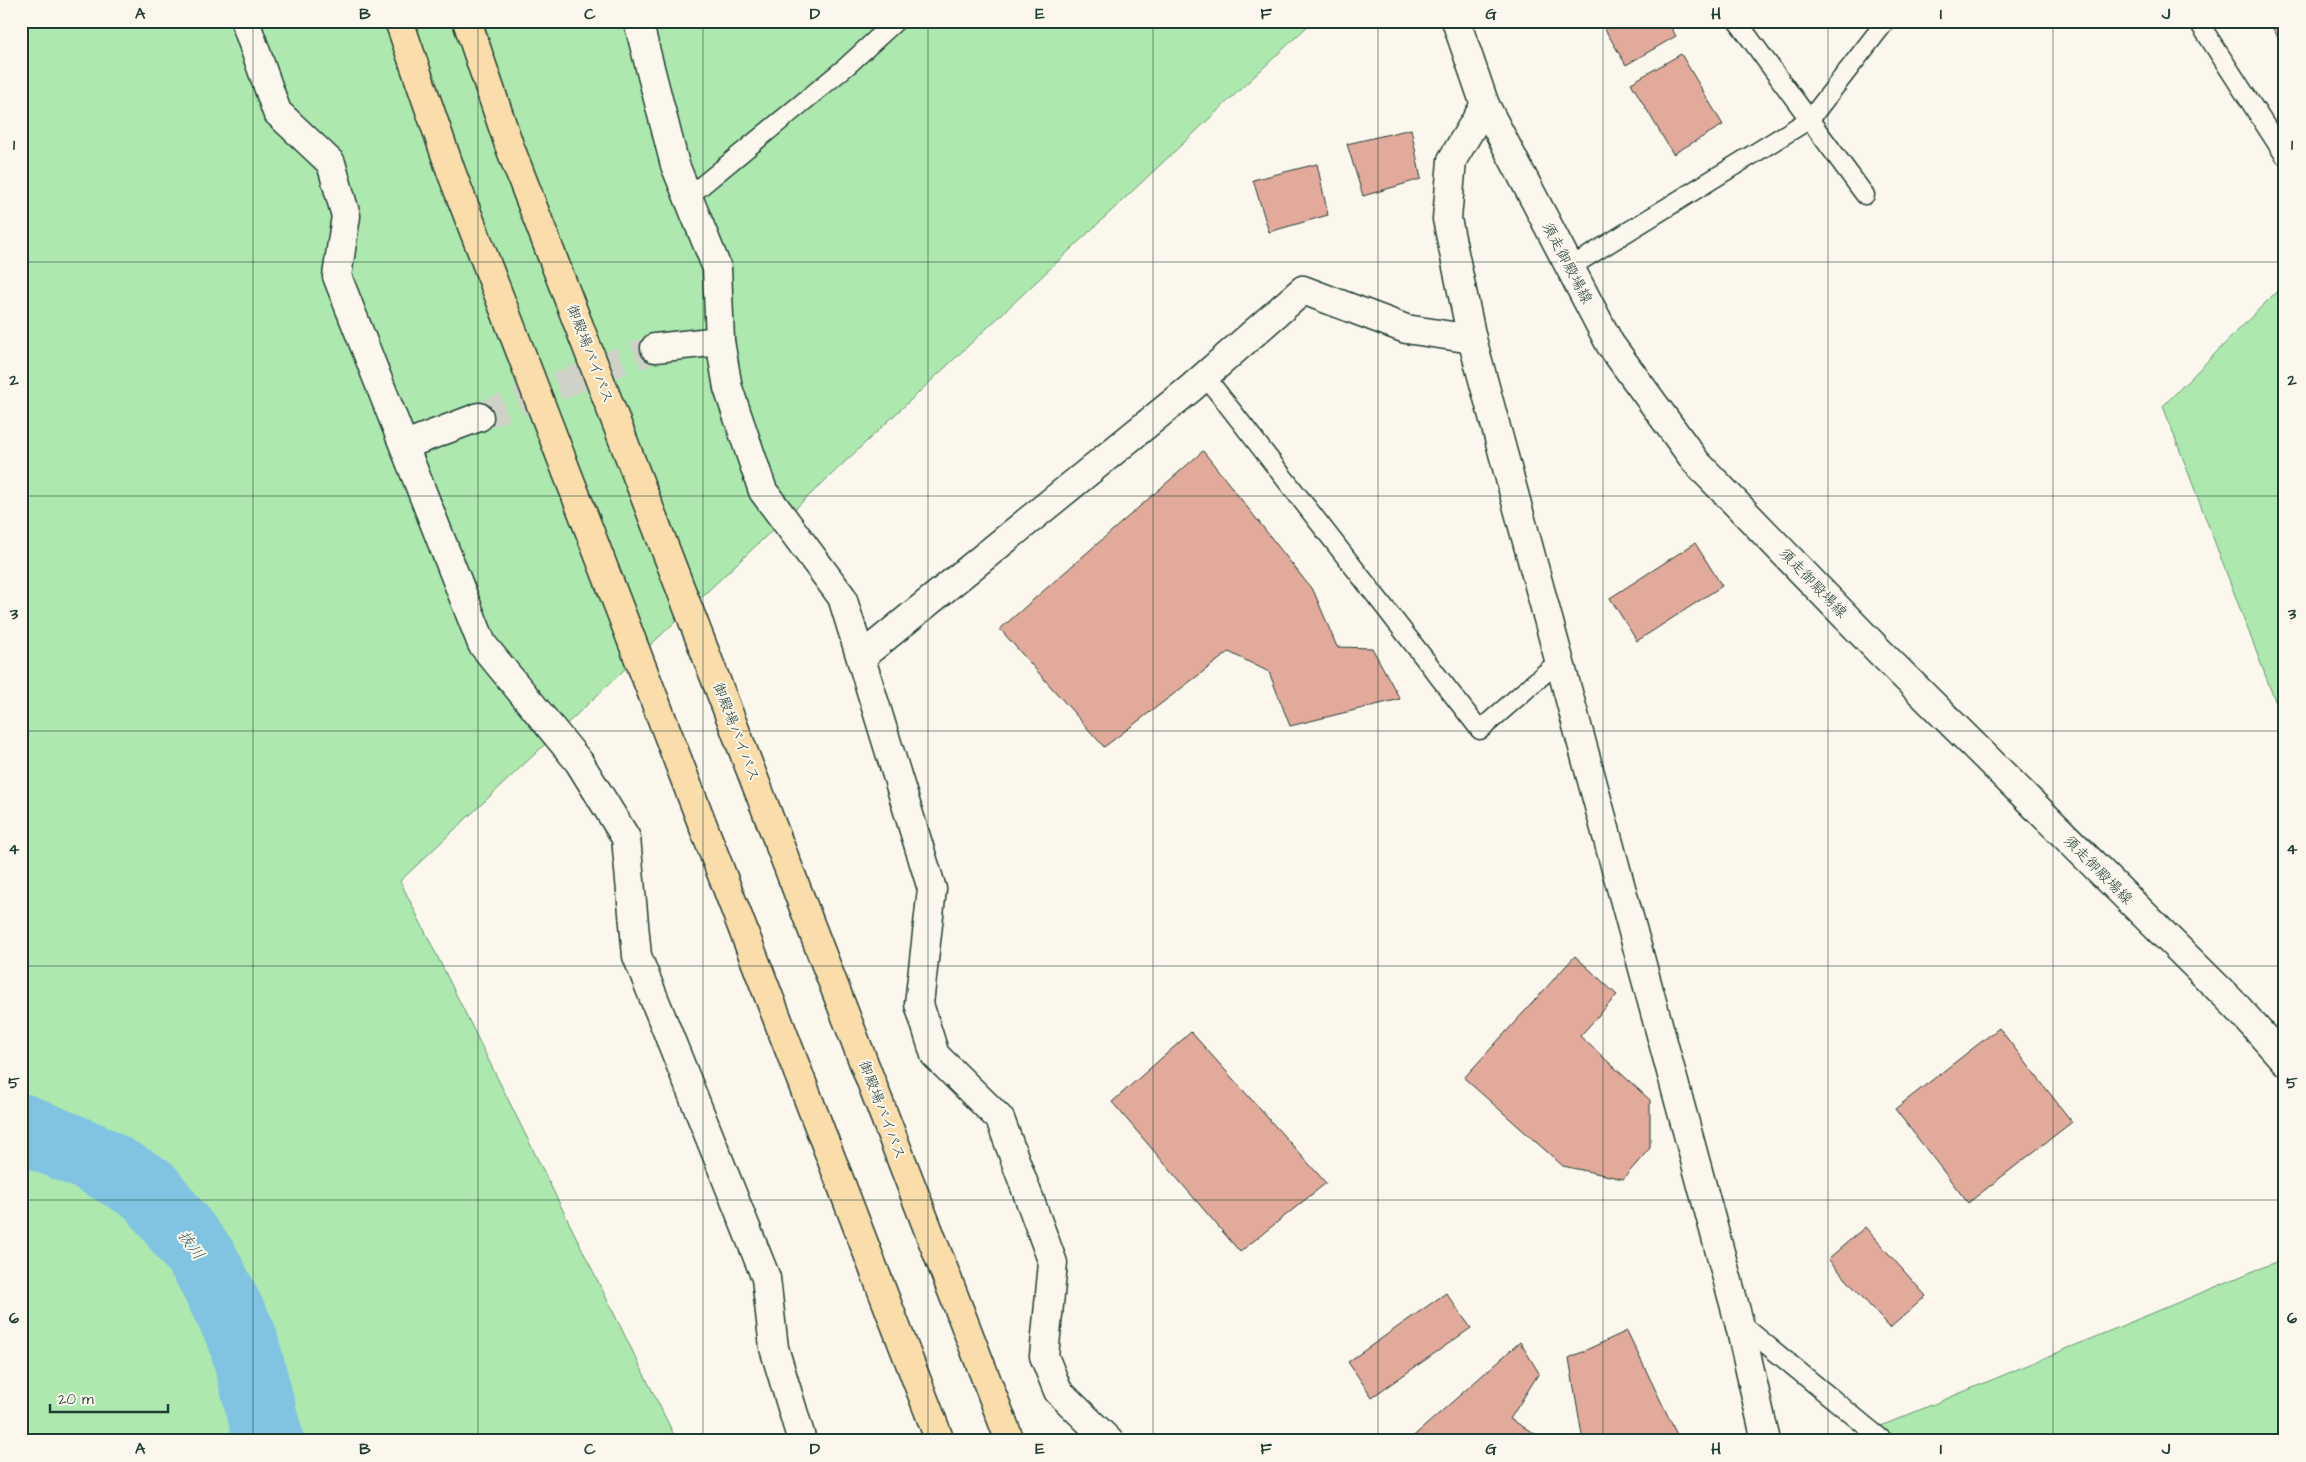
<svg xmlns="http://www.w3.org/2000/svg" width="2306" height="1462" font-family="'Architects Daughter','Klee One',sans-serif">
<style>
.green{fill:#ade9af;stroke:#669372}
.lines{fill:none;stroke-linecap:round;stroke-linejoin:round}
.river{stroke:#81c4e1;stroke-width:70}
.building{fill:#e2aa9b;stroke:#1f3d34}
.minor-tunnel{stroke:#cfd2c7;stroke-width:28;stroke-dasharray:28 14;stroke-linecap:butt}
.service-casing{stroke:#1f3d34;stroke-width:21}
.minor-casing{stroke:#1f3d34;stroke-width:31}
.tertiary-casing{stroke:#1f3d34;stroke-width:31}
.secondary-casing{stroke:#1f3d34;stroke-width:31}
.motorway-casing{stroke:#1f3d34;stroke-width:31}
.service{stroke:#fbf7ec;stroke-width:18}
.minor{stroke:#fbf7ec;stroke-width:28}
.tertiary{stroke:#fbf7ec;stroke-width:28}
.secondary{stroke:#fbf7ec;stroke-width:28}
.motorway{stroke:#fbddab;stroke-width:28}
.grid{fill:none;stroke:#1f3d34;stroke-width:1;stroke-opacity:0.55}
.labels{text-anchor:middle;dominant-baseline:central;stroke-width:4;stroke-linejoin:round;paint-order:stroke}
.street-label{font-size:15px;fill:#1f3d34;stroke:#fbf7ec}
.water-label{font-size:16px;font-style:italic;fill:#385f5f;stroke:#fbf7ec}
.neatline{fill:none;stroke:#1f3d34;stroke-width:2}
.grid-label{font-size:16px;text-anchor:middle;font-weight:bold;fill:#1f3d34}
</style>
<rect width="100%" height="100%" fill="#fbf7ec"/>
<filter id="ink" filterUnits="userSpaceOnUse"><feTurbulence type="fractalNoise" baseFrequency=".02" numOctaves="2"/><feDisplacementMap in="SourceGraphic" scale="10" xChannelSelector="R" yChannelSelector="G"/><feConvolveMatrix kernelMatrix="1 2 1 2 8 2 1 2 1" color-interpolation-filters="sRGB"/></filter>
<g filter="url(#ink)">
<!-- green -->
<g class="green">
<polygon points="21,21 1313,21 400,881 677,1441 21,1441"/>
<polygon points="2285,283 2285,727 2163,406"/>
<polygon points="2285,1258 2285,1441 1845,1441"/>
</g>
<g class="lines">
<!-- river -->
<polyline class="river" points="21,1128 93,1158 149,1190 204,1261 242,1336 269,1441"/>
</g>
<!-- building -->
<g class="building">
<polygon points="1600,21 1667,21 1676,36 1626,65"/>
<polygon points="2268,21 2285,21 2285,48"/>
<polygon points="1681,54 1723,125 1673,154 1631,83"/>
<polygon points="1411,129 1421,179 1363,196 1347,144"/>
<polygon points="1317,164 1328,215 1269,232 1253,180"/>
<polygon points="1203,451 1314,592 1337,647 1372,648 1400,699 1290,726 1269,672 1229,652 1104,747 1000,629"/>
<polygon points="1695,543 1722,586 1637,641 1610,598"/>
<polygon points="1575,956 1617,995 1580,1036 1650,1100 1650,1148 1623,1179 1563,1166 1464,1078"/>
<polygon points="1999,1028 2072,1122 1968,1203 1895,1109"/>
<polygon points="1191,1032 1326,1183 1240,1252 1112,1102"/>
<polygon points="1865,1227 1926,1296 1890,1328 1828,1259"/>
<polygon points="1446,1293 1471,1328 1372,1397 1348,1362"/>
<polygon points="1627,1331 1680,1441 1583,1441 1569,1358"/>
<polygon points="1520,1342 1539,1373 1510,1419 1537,1435 1529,1441 1408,1441"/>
</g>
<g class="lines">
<!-- minor-tunnel -->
<polyline class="minor-tunnel" points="479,417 655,348"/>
<defs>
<g id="service">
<polyline points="1737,21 1865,195"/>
<polyline points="2198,21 2285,156"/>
<polyline points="688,197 847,66 896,21"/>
<polyline points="1569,268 1810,119 1886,21"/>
<polyline points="1205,376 1480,730 1560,660"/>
<polyline points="1739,1322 1884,1441"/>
</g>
<g id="minor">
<polyline points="245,21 277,112 331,163 346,216 337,276 482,644 579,762 626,838 637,956 766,1278 774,1348 802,1441"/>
<polyline points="638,21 675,165 717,268 720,341 728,388 763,491 842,597 932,889 919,1004 935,1055 1000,1119 1053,1263 1044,1356 1058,1391 1109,1441"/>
<polyline points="655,348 720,341"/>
<polyline points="405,445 479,417"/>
<polyline points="861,657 1190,389 1303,290 1406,329 1472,339"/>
</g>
<polyline id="tertiary" points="1485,105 1452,160 1447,219 1472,339 1739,1322 1766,1441"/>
<polyline id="secondary" points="1456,21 1485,105 1610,344 1696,462 1880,652 2237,1007 2285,1061"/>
<g id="motorway">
<polyline points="399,21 452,174 940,1441"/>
<polyline points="467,21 509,145 1010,1441"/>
</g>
</defs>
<!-- service casing -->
<use href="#service" class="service-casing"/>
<!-- minor casing -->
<use href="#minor" class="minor-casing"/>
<!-- tertiary casing -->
<use href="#tertiary" class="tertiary-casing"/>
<!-- secondary casing -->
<use href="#secondary" class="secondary-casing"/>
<!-- motorway casing -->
<use href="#motorway" class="motorway-casing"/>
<!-- service -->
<use href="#service" class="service"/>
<!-- minor -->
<use href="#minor" class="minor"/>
<!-- tertiary -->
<use href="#tertiary" class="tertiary"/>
<!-- secondary -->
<use href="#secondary" class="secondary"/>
<!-- motorway -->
<use href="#motorway" class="motorway"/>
</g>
</g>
<!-- grid -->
<path class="grid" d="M253,21V1441M478,21V1441M703,21V1441M928,21V1441M1153,21V1441M1378,21V1441M1603,21V1441M1828,21V1441M2053,21V1441M21,262H2285M21,496H2285M21,731H2285M21,966H2285M21,1200H2285"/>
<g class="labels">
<!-- street labels -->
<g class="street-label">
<text transform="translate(1567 263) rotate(62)">須走御殿場線</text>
<text transform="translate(590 354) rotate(69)">御殿場バイパス</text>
<text transform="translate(1813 583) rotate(46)">須走御殿場線</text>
<text transform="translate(736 732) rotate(69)">御殿場バイパス</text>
<text transform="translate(2098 870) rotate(45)">須走御殿場線</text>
<text transform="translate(882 1110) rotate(69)">御殿場バイパス</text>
</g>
<!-- water labels -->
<g class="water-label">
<text transform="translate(191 1245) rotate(54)">抜川</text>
</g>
</g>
<!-- margin -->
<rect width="2306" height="1462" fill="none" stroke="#fbf7ec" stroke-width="55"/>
<!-- scale -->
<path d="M50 1404v8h118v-8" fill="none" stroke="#1f3d34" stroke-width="2.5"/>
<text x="58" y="1404" font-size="15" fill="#1f3d34" stroke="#fbf7ec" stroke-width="4" paint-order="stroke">20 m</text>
<rect x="28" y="28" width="2250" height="1406" class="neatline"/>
<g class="grid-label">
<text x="140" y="19">A</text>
<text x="365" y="19">B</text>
<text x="590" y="19">C</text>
<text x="815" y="19">D</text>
<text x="1040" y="19">E</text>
<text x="1266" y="19">F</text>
<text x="1491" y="19">G</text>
<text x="1716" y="19">H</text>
<text x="1941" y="19">I</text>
<text x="2166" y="19">J</text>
<text x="14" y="150">1</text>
<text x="2292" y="150">1</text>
<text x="14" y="385">2</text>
<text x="2292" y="385">2</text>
<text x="14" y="619">3</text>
<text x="2292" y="619">3</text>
<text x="14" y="854">4</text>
<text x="2292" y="854">4</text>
<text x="14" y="1088">5</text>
<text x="2292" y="1088">5</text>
<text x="14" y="1323">6</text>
<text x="2292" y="1323">6</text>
<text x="140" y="1454">A</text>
<text x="365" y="1454">B</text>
<text x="590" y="1454">C</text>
<text x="815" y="1454">D</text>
<text x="1040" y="1454">E</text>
<text x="1266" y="1454">F</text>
<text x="1491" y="1454">G</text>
<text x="1716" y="1454">H</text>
<text x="1941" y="1454">I</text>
<text x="2166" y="1454">J</text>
</g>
</svg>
